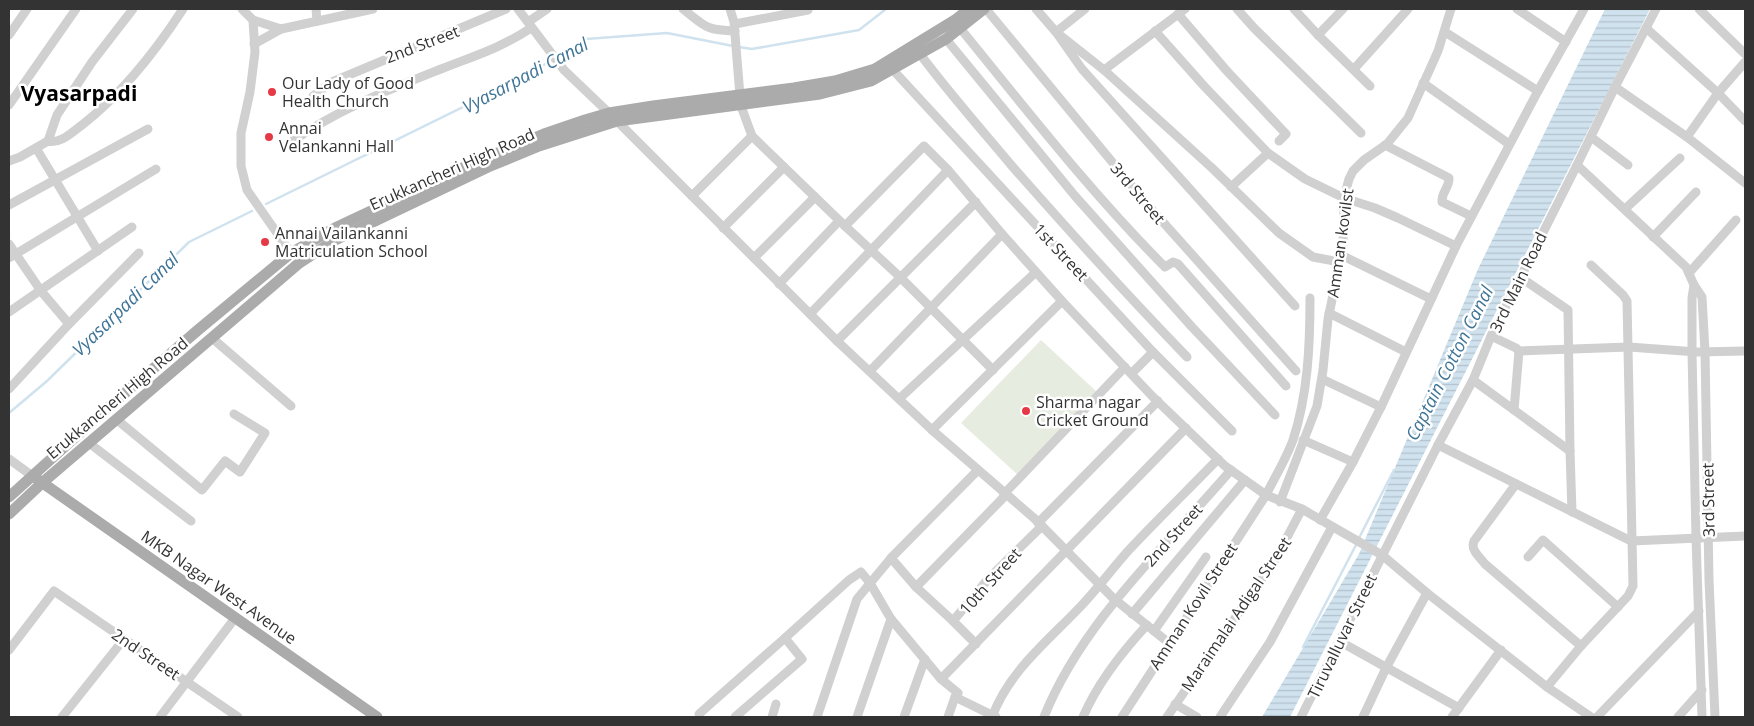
<svg xmlns="http://www.w3.org/2000/svg" width="1754" height="726" font-family="'Open Sans',sans-serif">
<style>
.park{fill:#e6ecdf}
.water{fill:url(#water-rules)}
.lines{fill:none;stroke-linecap:round;stroke-linejoin:round}
.stream{stroke:#cfe2ee;stroke-width:2.5}
.minor{stroke:#d0d0d0;stroke-width:9}
.major{stroke:#ababab;stroke-width:11}
.poi-dot{fill:#e63946;stroke:#fff;stroke-width:2}
.labels{text-anchor:middle;dominant-baseline:central;stroke-width:5;stroke-linejoin:round;paint-order:stroke}
.street-label{font-size:16px;fill:#333;stroke:#fff}
.poi-label{font-size:16px;fill:#333;stroke:#fff;text-anchor:start}
.water-label{font-size:18px;font-style:italic;fill:#3f7597;stroke:#fff}
.district-label{font-size:21px;font-weight:bold;fill:#000;stroke:#fff}
</style>
<defs>
<pattern id="water-rules" width="6" height="5" patternUnits="userSpaceOnUse" patternTransform="scale(1.25)"><rect width="6" height="5" fill="#cfe2ee"/><path d="M0 2.5h6" fill="none" stroke="#b2c2cd"/></pattern>
</defs>
<rect width="100%" height="100%" fill="#fff"/>
<!-- park -->
<polygon class="park" points="1041,340 1097,392 1018,475 961,423"/>
<!-- water -->
<polygon class="water" points="1605,9 1650,9 1290,717 1262,717 1359,554 1478,269"/>
<g class="lines">
<!-- stream -->
<g class="stream">
<polyline points="739,47 752,49 859,30 886,9"/>
<polyline points="558,57 586,39 667,33 733,46"/>
<polyline points="266,204 530,74 553,59"/>
<polyline points="9,413 47,381 189,242 252,211"/>
<polyline points="1359,538 1394,470"/>
<polyline points="1303,647 1357,543"/>
</g>
<!-- minor -->
<g class="minor">
<polyline points="242,9 253,20 281,29 373,9"/>
<polyline points="316,9 317,21"/>
<polyline points="518,9 564,70 609,113"/>
<path d="M683,9C706,27 705,30 735,31"/>
<polyline points="730,9 734,22 740,96 741,106 752,136 845,226 900,277 993,370"/>
<polyline points="986,9 1146,203 1296,371"/>
<polyline points="1036,9 1056,32 1104,70 1212,168 1279,233 1313,257 1340,262"/>
<polyline points="1085,9 1056,32 1082,69 1295,306"/>
<polyline points="1237,9 1254,28 1361,133"/>
<polyline points="1294,9 1318,35 1370,86"/>
<polyline points="1517,9 1566,42"/>
<polyline points="1699,9 1745,54"/>
<polyline points="1178,14 1226,70 1286,134 1279,141"/>
<polyline points="253,20 255,52 250,92 241,133 241,166 247,190 291,253"/>
<polyline points="528,22 547,9"/>
<polyline points="735,24 808,10"/>
<path d="M960,28C1026,109 1091,193 1165,267L1173,262L1178,264L1286,386"/>
<polyline points="1646,28 1718,93 1745,121"/>
<polyline points="1155,31 1204,86 1268,153 1305,179 1344,198 1375,208 1398,218 1456,246"/>
<polyline points="1445,32 1538,91"/>
<polyline points="9,35 27,9"/>
<polyline points="1318,35 1343,9"/>
<polyline points="946,39 1075,196 1192,327 1275,415"/>
<polyline points="254,44 281,29"/>
<path d="M920,54C949,93 981,129 1012,166C1069,231 1127,295 1187,357"/>
<polyline points="1354,69 1408,9"/>
<polyline points="893,70 1153,352 1232,431"/>
<polyline points="1104,70 1185,9"/>
<polyline points="1423,83 1509,144"/>
<polyline points="1615,87 1687,137 1745,183"/>
<polyline points="313,96 332,82 506,9"/>
<polyline points="9,105 76,9"/>
<polyline points="617,121 837,341 932,430 1035,519 1113,598 1169,643"/>
<polyline points="1591,137 1628,165"/>
<polyline points="1687,137 1718,93 1745,62"/>
<polyline points="48,141 57,115 92,62 133,9"/>
<path d="M290,143C336,110 388,90 441,69C474,56 501,48 531,28"/>
<path d="M1385,145L1449,178C1450,186 1441,193 1442,202L1471,216"/>
<polyline points="36,148 98,251"/>
<path d="M9,161L20,157L48,141C61,144 72,132 82,125C123,93 155,52 183,9"/>
<polyline points="1577,165 1686,267 1694,285 1702,297 1705,352 1709,580 1715,717"/>
<polyline points="1231,187 1268,153"/>
<polyline points="692,196 752,136"/>
<polyline points="9,205 148,129"/>
<polyline points="1625,209 1680,158"/>
<polyline points="845,226 924,146 948,170 1002,234 1062,301 1153,397 1225,466 1266,495 1302,509 1382,555 1427,593 1547,687 1591,717"/>
<polyline points="723,228 784,167"/>
<polyline points="1653,237 1696,192"/>
<polyline points="9,244 41,291 69,324"/>
<polyline points="1341,255 1431,299"/>
<polyline points="9,258 156,169"/>
<polyline points="754,258 815,197"/>
<polyline points="1689,273 1736,220"/>
<polyline points="1520,277 1568,310 1570,451 1572,512"/>
<polyline points="779,284 839,221"/>
<polyline points="1694,285 1692,298 1692,352 1696,538 1702,717"/>
<polyline points="9,312 132,227"/>
<polyline points="1329,313 1406,352"/>
<polyline points="810,314 948,170"/>
<polyline points="1491,336 1516,348 1519,351 1629,347 1697,352 1745,351"/>
<polyline points="212,338 291,406"/>
<polyline points="837,341 976,202"/>
<polyline points="870,371 1002,234"/>
<polyline points="1132,373 1153,352"/>
<polyline points="1322,379 1381,407"/>
<polyline points="1473,380 1570,451"/>
<polyline points="9,389 69,324 139,253"/>
<polyline points="899,399 1036,272"/>
<polyline points="1514,410 1519,351"/>
<polyline points="116,419 202,490 225,461 240,472 265,433 234,414"/>
<polyline points="932,430 1062,301"/>
<polyline points="1303,440 1353,462"/>
<polyline points="89,443 191,521"/>
<polyline points="1438,445 1631,541 1745,536"/>
<polyline points="9,459 31,475"/>
<path d="M1516,484L1474,541C1470,550 1480,557 1485,564L1581,646"/>
<polyline points="1280,502 1317,406 1323,370 1328,319 1343,247 1344,198 1349,179 1353,171 1364,160 1387,144 1408,118 1438,51 1451,9"/>
<polyline points="1320,520 1353,462 1381,407 1456,246 1538,91 1584,9"/>
<polyline points="1038,523 1158,401"/>
<polyline points="1528,557 1543,540 1618,607"/>
<polyline points="891,558 916,587 1003,498 1004,494 1125,367"/>
<polyline points="916,587 953,621 989,578 1042,526"/>
<polyline points="1132,614 1245,480"/>
<polyline points="953,621 976,644"/>
<polyline points="1154,631 1206,557"/>
<polyline points="1339,641 1459,708"/>
<polyline points="9,650 54,591 238,717"/>
<polyline points="941,679 1186,428"/>
<polyline points="1547,687 1581,646 1628,596 1633,586 1627,301 1623,295 1591,265"/>
<polyline points="1175,704 1197,717"/>
<polyline points="699,714 785,638"/>
<polyline points="62,717 124,639"/>
<polyline points="160,717 235,618"/>
<polyline points="735,717 802,659 785,638 849,580 861,572 870,583 891,619 941,679 958,693 955,697 996,717"/>
<polyline points="772,717 776,704"/>
<polyline points="817,717 857,599 891,558 978,470"/>
<polyline points="857,717 891,619"/>
<polyline points="904,717 925,659"/>
<polyline points="948,717 955,697"/>
<path d="M992,717C1009,671 1048,641 1081,606C1098,588 1112,569 1128,551C1157,520 1188,490 1218,459"/>
<path d="M1044,717C1082,622 1165,547 1231,470"/>
<path d="M1083,717C1098,682 1121,653 1147,625"/>
<path d="M1122,717L1266,495C1275,477 1286,459 1293,440C1308,394 1310,345 1310,298"/>
<polyline points="1167,717 1275,560 1302,509"/>
<polyline points="1220,717 1270,642 1332,527"/>
<polyline points="1301,717 1438,445 1473,380 1491,336 1577,165 1615,87 1656,9"/>
<polyline points="1363,717 1386,668 1427,593"/>
<polyline points="1452,717 1501,650"/>
<polyline points="1597,717 1699,611"/>
<polyline points="1678,717 1702,690"/>
</g>
<!-- major -->
<g class="major">
<polyline points="37,479 377,717"/>
<polyline points="9,497 102,413 198,330 291,253 335,228 473,163 544,134 585,120 609,113 653,106 794,88 835,81 875,69 955,20 969,9"/>
<polyline points="9,514 42,483 298,264 333,241 488,167 539,146 617,121 820,94 871,81 946,39 984,9"/>
</g>
</g>
<!-- markers -->
<g class="poi-dot">
<circle cx="272" cy="92" r="5"/>
<circle cx="269" cy="137" r="5"/>
<circle cx="265" cy="242" r="5"/>
<circle cx="1026" cy="411" r="5"/>
</g>
<g class="labels">
<!-- street labels -->
<g class="street-label">
<text transform="translate(422 44) rotate(-21)">2nd Street</text>
<text transform="translate(452 169) rotate(-24)">Erukkancheri High Road</text>
<text transform="translate(1138 193) rotate(50)">3rd Street</text>
<text transform="translate(1340 243) rotate(-82)">Amman kovilst</text>
<text transform="translate(1061 252) rotate(47)">1st Street</text>
<text transform="translate(1518 282) rotate(-64)">3rd Main Road</text>
<text transform="translate(117 398) rotate(-40)">Erukkancheri High Road</text>
<text transform="translate(1708 500) rotate(-91)">3rd Street</text>
<text transform="translate(1173 535) rotate(-48)">2nd Street</text>
<text transform="translate(990 581) rotate(-48)">10th Street</text>
<text transform="translate(219 587) rotate(35)">MKB Nagar West Avenue</text>
<text transform="translate(1193 606) rotate(-57)">Amman Kovil Street</text>
<text transform="translate(1236 614) rotate(-56)">Maraimalai Adigal Street</text>
<text transform="translate(1342 636) rotate(-64)">Tiruvalluvar Street</text>
<text transform="translate(146 654) rotate(34)">2nd Street</text>
</g>
<!-- poi labels -->
<g class="poi-label">
<text x="282" y="83">Our Lady of Good<tspan x="282" dy="18">Health Church</tspan></text>
<text x="279" y="128">Annai<tspan x="279" dy="18">Velankanni Hall</tspan></text>
<text x="275" y="233">Annai Vailankanni<tspan x="275" dy="18">Matriculation School</tspan></text>
<text x="1036" y="402">Sharma nagar<tspan x="1036" dy="18">Cricket Ground</tspan></text>
</g>
<!-- water labels -->
<g class="water-label">
<text transform="translate(525 75) rotate(-28)">Vyasarpadi Canal</text>
<text transform="translate(125 304) rotate(-44)">Vyasarpadi Canal</text>
<text transform="translate(1449 363) rotate(-63)">Captain Cotton Canal</text>
</g>
<!-- district labels -->
<g class="district-label">
<text x="79" y="93">Vyasarpadi</text>
</g>
</g>
<!-- border -->
<rect width="1754" height="726" fill="none" stroke="#333333" stroke-width="20"/>
</svg>
